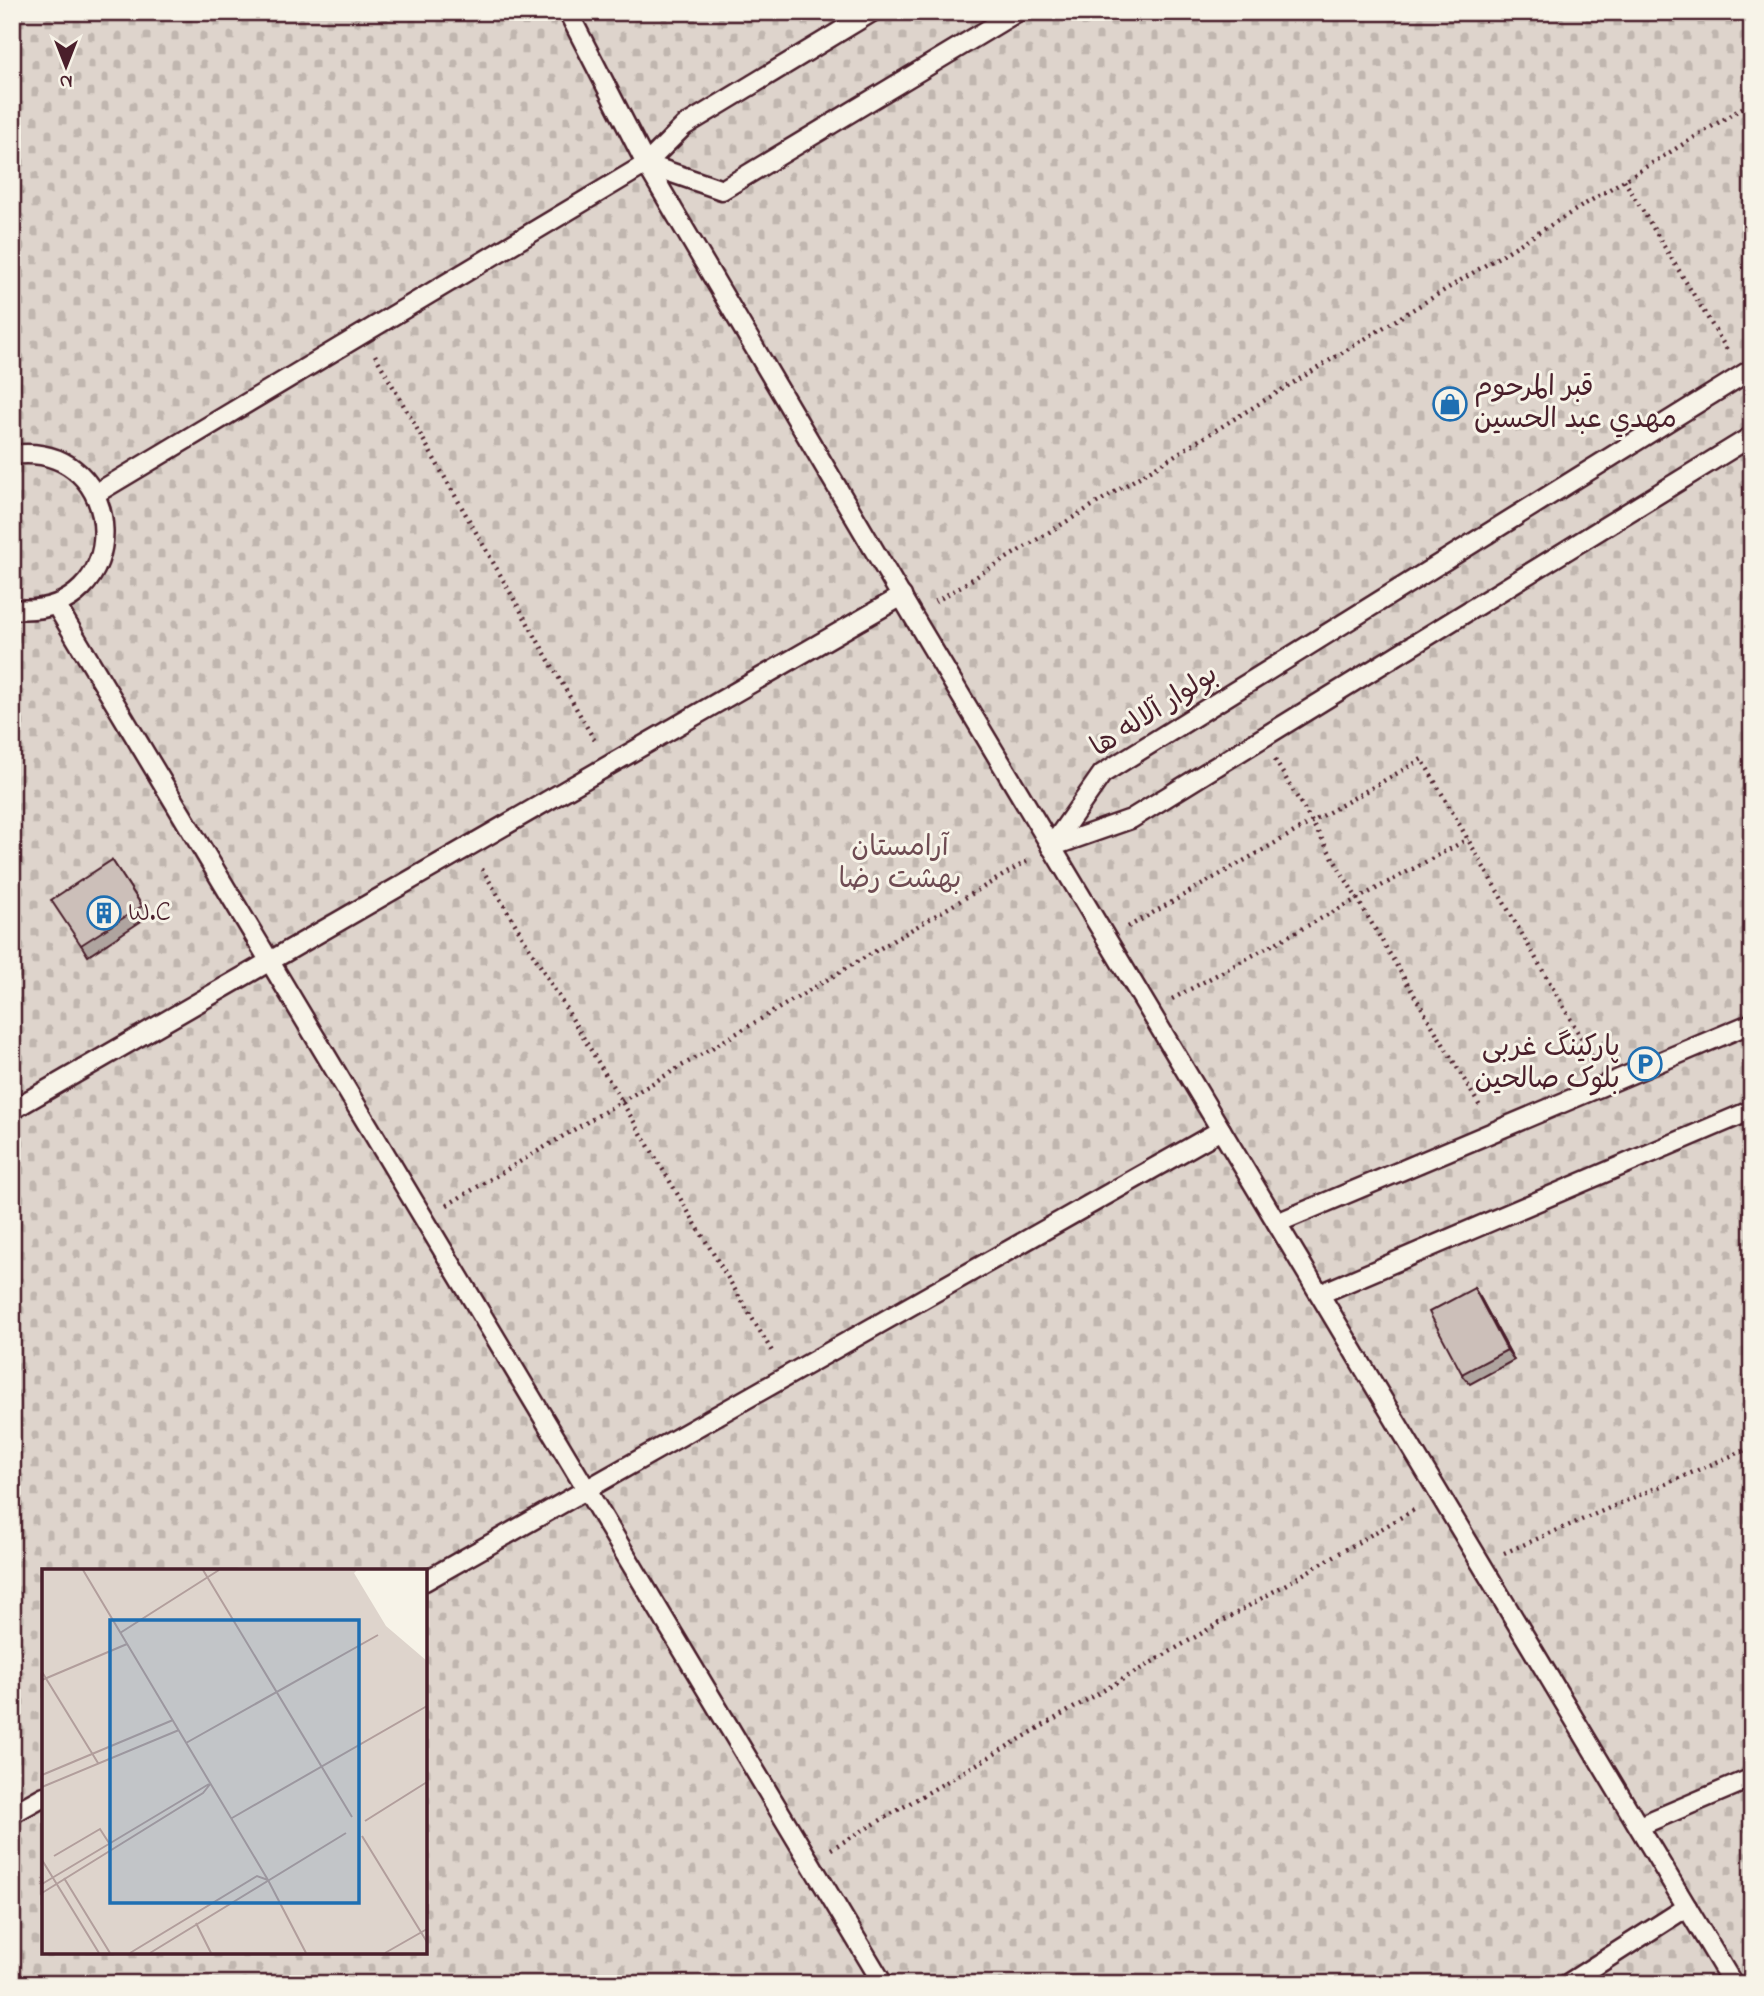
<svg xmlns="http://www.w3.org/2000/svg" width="1764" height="1996" font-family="'Indie Flower','Playpen Sans Arabic',sans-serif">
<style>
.cemetery{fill:url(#cemetery-stones);stroke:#947a7c;stroke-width:2;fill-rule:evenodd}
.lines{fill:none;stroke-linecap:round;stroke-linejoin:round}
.lane-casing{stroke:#4a1f2b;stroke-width:23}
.path{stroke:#4a1f2b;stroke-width:4.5;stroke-dasharray:2 5;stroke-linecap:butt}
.lane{stroke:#f7f3e8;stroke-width:18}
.wall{fill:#afa49f;stroke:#4a1f2b;stroke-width:2}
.shaded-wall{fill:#8f8682;stroke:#4a1f2b;stroke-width:2}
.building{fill:#ccbfb9;stroke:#4a1f2b;stroke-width:2}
.labels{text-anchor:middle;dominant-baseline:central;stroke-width:6;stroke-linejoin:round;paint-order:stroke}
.poi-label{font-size:28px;fill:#4a1f2b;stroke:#f7f3e8;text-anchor:start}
.street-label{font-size:28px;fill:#4a1f2b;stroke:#f7f3e8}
.park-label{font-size:28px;fill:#6f4c53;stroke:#f7f3e8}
.inset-road{fill:none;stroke:#b29e9c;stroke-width:2}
.view{fill:#1f6fb2;fill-opacity:0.15;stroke:#1f6fb2;stroke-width:3.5}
.inset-edge{fill:none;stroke:#4a1f2b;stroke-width:3.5}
</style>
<defs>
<pattern id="cemetery-stones" width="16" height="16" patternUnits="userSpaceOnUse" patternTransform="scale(1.75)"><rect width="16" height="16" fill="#ded4cc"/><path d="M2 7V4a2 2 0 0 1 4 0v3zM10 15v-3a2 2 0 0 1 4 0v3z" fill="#c0b6af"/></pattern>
</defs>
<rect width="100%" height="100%" fill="#f7f3e8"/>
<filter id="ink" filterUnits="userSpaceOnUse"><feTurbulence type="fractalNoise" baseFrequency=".0143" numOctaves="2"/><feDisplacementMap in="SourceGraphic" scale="14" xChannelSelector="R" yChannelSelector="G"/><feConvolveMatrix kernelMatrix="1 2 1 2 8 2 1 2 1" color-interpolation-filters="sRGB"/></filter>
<g filter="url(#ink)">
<!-- cemetery -->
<path class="cemetery" d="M12,12H1752V1984H12ZM44,1571H425V1952H44Z"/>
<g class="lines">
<defs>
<g id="lane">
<polyline points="568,12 646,164 913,616 1733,1984"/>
<polyline points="646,164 722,190 1017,12"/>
<path d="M12,455C130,439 138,621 12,609"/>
<polyline points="95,494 646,164 684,126 872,12"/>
<polyline points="56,605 883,1984"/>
<polyline points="1051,847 1102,774 1752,369"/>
<polyline points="1051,847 1131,819 1752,436"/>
<polyline points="12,1110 902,596"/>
<polyline points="1277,1223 1752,1023"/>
<polyline points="1320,1294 1752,1110"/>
<polyline points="425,1581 1221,1130"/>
<polyline points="12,1814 44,1796"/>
<polyline points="1639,1826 1752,1778"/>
<polyline points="1567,1984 1687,1907"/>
</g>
</defs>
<!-- lane casing -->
<use href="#lane" class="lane-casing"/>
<!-- path -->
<g class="path">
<polyline points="1624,180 1729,353"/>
<polyline points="375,355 596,743"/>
<polyline points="935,602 1752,102"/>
<polyline points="1275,760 1481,1108"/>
<polyline points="482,869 773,1353"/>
<polyline points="1128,927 1422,759 1595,1062"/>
<polyline points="1172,999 1468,839"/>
<polyline points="447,1205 1029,860"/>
<polyline points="1504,1553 1752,1447"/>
<polyline points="831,1849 1417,1508"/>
</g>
<!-- lane -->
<use href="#lane" class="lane"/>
</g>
<!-- wall -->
<g class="wall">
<polygon points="112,860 149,916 88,956 81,945"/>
<polygon points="1474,1288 1481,1299 1514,1360 1470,1384 1462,1374"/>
</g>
<!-- shaded-wall -->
<polygon class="shaded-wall" points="1474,1288 1481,1299 1514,1360 1507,1350"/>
<!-- building -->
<g class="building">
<polygon points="112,860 142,906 81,945 51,900"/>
<polygon points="1474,1288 1507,1350 1462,1374 1429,1312"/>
</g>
</g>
<!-- icons -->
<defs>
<symbol id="shop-ring" viewBox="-11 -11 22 22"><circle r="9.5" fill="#f7f3e8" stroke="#1f6fb2" stroke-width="1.5"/><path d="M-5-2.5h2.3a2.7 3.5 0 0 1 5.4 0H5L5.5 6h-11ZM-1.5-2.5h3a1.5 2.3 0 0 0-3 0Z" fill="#1f6fb2"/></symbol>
<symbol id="building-ring" viewBox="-11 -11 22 22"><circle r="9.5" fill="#f7f3e8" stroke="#1f6fb2" stroke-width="1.5"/><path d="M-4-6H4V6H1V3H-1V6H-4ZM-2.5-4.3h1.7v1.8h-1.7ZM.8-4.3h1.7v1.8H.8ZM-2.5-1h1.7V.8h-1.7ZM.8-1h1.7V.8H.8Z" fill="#1f6fb2"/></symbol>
<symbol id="parking-ring" viewBox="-11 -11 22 22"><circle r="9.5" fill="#f7f3e8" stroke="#1f6fb2" stroke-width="1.5"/><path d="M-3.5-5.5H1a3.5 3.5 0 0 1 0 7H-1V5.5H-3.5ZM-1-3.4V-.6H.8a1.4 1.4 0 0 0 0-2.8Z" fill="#1f6fb2"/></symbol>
</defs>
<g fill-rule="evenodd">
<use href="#shop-ring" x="1431" y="385" width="38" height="38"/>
<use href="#building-ring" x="85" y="894" width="38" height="38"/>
<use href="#parking-ring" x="1626" y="1045" width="38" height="38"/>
</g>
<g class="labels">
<!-- poi labels -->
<g class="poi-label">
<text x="1474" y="388">قبر المرحوم<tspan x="1474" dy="32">مهدي عبد الحسين</tspan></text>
<text x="128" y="913">W.C</text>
<text x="1620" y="1048" text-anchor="end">پارکینگ غربی<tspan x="1620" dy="32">بلوک صالحین</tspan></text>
</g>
<!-- street labels -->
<g class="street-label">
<text transform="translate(1155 712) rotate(-33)">بولوار آلاله ها</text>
</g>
<!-- park labels -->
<g class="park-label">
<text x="900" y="848">آرامستان<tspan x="900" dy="32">بهشت رضا</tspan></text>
</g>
</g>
<!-- overview -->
<g transform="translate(42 1569)">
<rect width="385" height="385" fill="#f7f3e8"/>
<path d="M0,1H315L312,4L344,57L385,92V384H0Z" fill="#ded4cc"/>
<path class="inset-road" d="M41,1L226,311L264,384M161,1L310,248M78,64L177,1M0,103L56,194M0,111L85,75M144,174L336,66M0,206L131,151M0,218L137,161M190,249L385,137M323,252L385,213M320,267L385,373M12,287L58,260L67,274M0,291L57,384M22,309L68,384M0,315L167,215M0,324L161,224L169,214M154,354L169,384M88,384L215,307L226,311M108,384L304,264M343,384L385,360"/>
<path class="view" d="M68,51H317V334H68Z"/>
<rect width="385" height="385" class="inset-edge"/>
</g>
<!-- margin -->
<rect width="1764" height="1996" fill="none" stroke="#f7f3e8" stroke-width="42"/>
<rect x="21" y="21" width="1722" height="1954" fill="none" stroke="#4a1f2b" stroke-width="2.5" filter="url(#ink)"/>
<!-- north arrow -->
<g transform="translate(66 66) rotate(180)" stroke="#f7f3e8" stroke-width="5" paint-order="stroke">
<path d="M0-5L12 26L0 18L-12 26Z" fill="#4a1f2b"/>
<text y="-10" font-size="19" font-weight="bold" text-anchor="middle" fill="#4a1f2b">N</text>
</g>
</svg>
